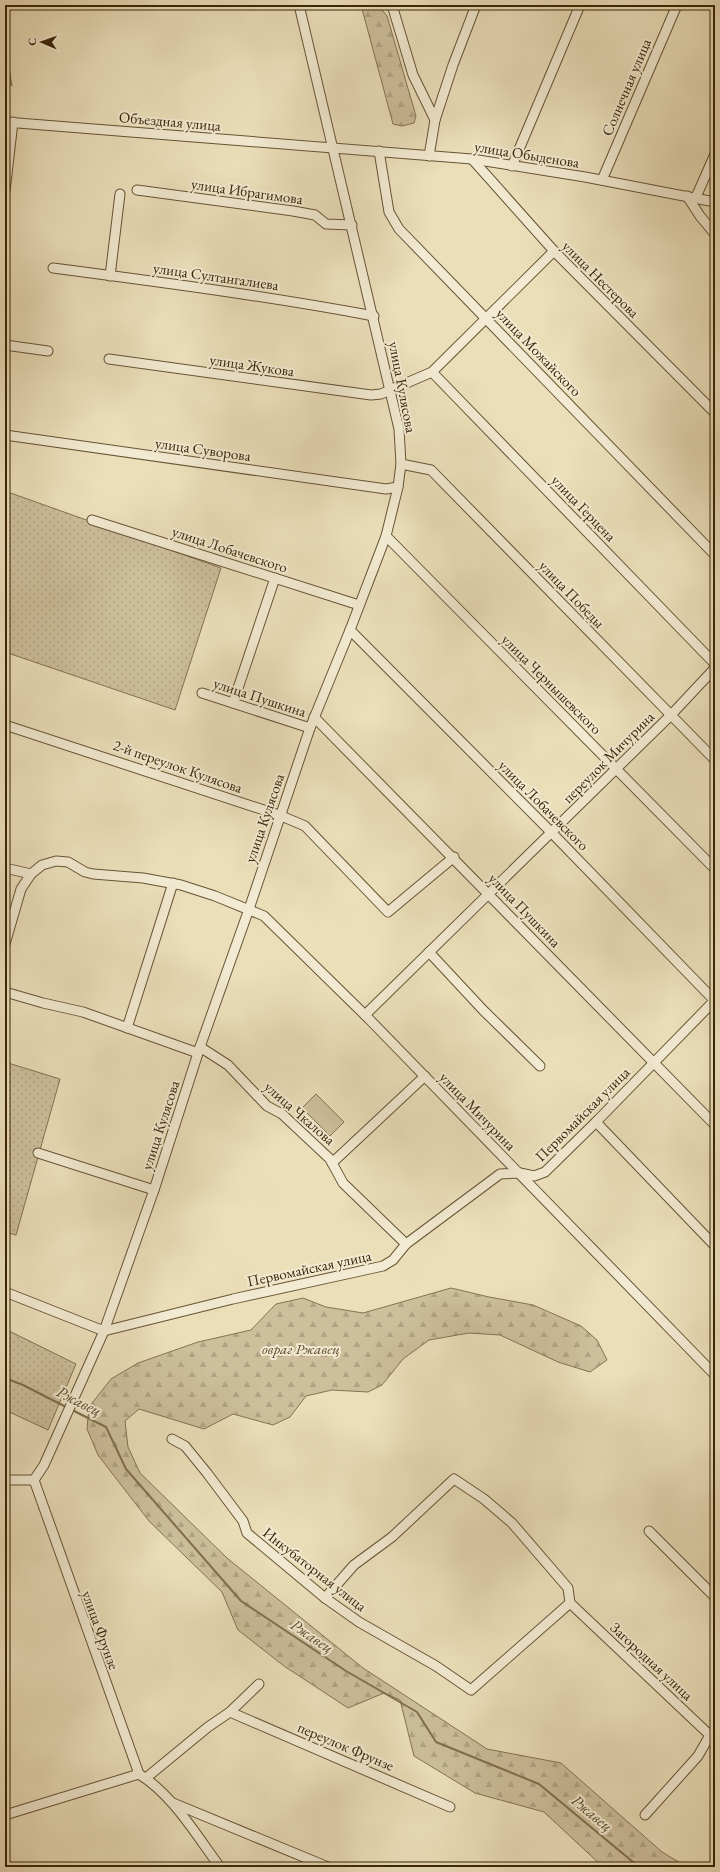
<svg xmlns="http://www.w3.org/2000/svg" width="720" height="1872" font-family="'EB Garamond',serif">
<style>
.green{fill:url(#green-dots);stroke:#847252}
.forest{fill:url(#forest-firs);stroke:#847252}
.pitch{fill:#cdbf9c;stroke:#847252}
.lines{fill:none;stroke-linecap:round;stroke-linejoin:round}
.stream{stroke:#806f4e;stroke-width:2}
.minor-casing{stroke:#665434;stroke-width:11}
.minor{stroke:#f2ead2;stroke-width:9}
.labels{text-anchor:middle;dominant-baseline:central;stroke-width:4;stroke-linejoin:round;paint-order:stroke}
.street-label{font-size:15px;fill:#3a2507;stroke:#f2ead2}
.park-label{font-size:15px;font-style:italic;fill:#5f4c2c;stroke:#f2ead2}
.water-label{font-size:16px;font-style:italic;fill:#5d4a2a;stroke:#f2ead2}
</style>
<defs>
<pattern id="green-dots" width="8" height="8" patternUnits="userSpaceOnUse"><rect width="8" height="8" fill="#cdbf9c"/><path d="M2 2h.1M6 6h.1" fill="none" stroke="#b1a485" stroke-width="1.8" stroke-linecap="round"/></pattern>
<pattern id="forest-firs" width="22" height="20" patternUnits="userSpaceOnUse"><rect width="22" height="20" fill="#cdbf9c"/><path d="M5 1l3.5 6h-7zM16 11l3.5 6h-7z" fill="#b1a485"/></pattern>
</defs>
<rect width="100%" height="100%" fill="#ebdfba"/>
<filter id="stains"><feTurbulence type="fractalNoise" baseFrequency=".005" numOctaves="4"/><feColorMatrix values="0 0 0 0 .2 0 0 0 0 .09 0 0 0 0 .02 0 0 0 .5 -.17"/></filter>
<radialGradient id="worn" r=".72"><stop offset=".6" stop-color="#630" stop-opacity="0"/><stop offset="1" stop-color="#630" stop-opacity=".3"/></radialGradient>
<!-- green -->
<g class="green">
<polygon points="5,491 221,568 175,710 5,652"/>
<polygon points="5,1062 60,1079 16,1235 5,1232"/>
<polygon points="5,1329 76,1364 48,1430 5,1410"/>
</g>
<!-- forest -->
<g class="forest">
<polygon points="361,5 378,5 387,16 416,116 414,123 402,126 393,124"/>
<polygon points="5,42 12,86 5,78"/>
<polygon points="451,1288 489,1297 533,1305 581,1326 597,1340 607,1360 590,1372 558,1362 500,1335 469,1333 429,1340 403,1359 382,1385 368,1392 332,1390 306,1396 290,1417 273,1425 233,1414 204,1429 139,1409 125,1421 128,1447 140,1473 227,1558 363,1668 487,1749 561,1763 662,1852 687,1867 603,1867 544,1812 475,1793 414,1756 400,1700 384,1693 348,1708 284,1666 238,1630 222,1592 149,1521 98,1455 87,1429 89,1407 111,1379 138,1363 198,1342 251,1330 276,1304 303,1298 326,1307 363,1313"/>
</g>
<!-- pitch -->
<polygon class="pitch" points="316,1094 344,1122 330,1136 302,1108"/>
<g class="lines">
<!-- stream -->
<g class="stream">
<polyline points="5,1378 23,1385 68,1408"/>
<polyline points="72,1410 106,1427 126,1469 241,1601 346,1671 417,1712 436,1742 539,1784 633,1862 645,1867"/>
</g>
<defs>
<g id="minor">
<polyline points="392,5 413,75 435,120"/>
<polyline points="5,122 472,159 585,177 715,202"/>
<polyline points="379,151 389,212 399,229 715,555"/>
<polyline points="429,156 435,120 453,65 476,5"/>
<polyline points="472,159 554,251 715,413"/>
<polyline points="512,166 580,5"/>
<polyline points="602,180 677,5"/>
<polyline points="137,190 293,211 315,215 326,224 352,225"/>
<polyline points="5,191 13,122"/>
<polyline points="687,196 700,216 715,234"/>
<polyline points="696,197 715,154"/>
<path d="M53,268C160,282 267,296 374,316"/>
<polyline points="110,276 120,194"/>
<polyline points="5,345 48,351"/>
<polyline points="109,359 371,395 381,394 432,372 554,251"/>
<polyline points="432,372 715,664"/>
<polyline points="5,435 386,489 398,487"/>
<polyline points="401,464 431,470 715,760"/>
<polyline points="92,520 359,605"/>
<polyline points="386,536 715,869"/>
<polyline points="350,630 551,832 715,1001"/>
<polyline points="202,693 310,728"/>
<polyline points="233,703 275,578"/>
<polyline points="314,717 715,1125"/>
<polyline points="5,725 279,815 305,826 388,912 454,857"/>
<polyline points="5,868 31,874"/>
<polyline points="5,944 21,889 31,874 42,865 56,861 68,862 85,872 93,874 143,878 181,885 215,896 264,916 369,1019 715,1375"/>
<polyline points="429,952 483,1010 540,1066"/>
<polyline points="5,992 43,1003 83,1012 198,1053"/>
<polyline points="365,1015 671,715 715,668"/>
<polyline points="127,1028 173,883"/>
<polyline points="200,1047 228,1065 267,1106 282,1114 330,1159 343,1183 406,1244"/>
<polyline points="596,1122 715,1246"/>
<polyline points="38,1153 154,1190"/>
<polyline points="332,1163 425,1076"/>
<polyline points="5,1292 104,1331 233,1299 383,1266 393,1260 406,1244 500,1174 520,1173 534,1176 545,1172 596,1122 715,1000"/>
<polyline points="172,1439 185,1446 207,1473 243,1521 247,1533 325,1598 359,1622 436,1666 471,1690 570,1603"/>
<polyline points="5,1480 34,1480"/>
<polyline points="34,1480 44,1465 104,1331 154,1190 200,1047 249,909 310,728 350,630 386,536 398,487 401,464 399,429 299,5"/>
<path d="M34,1480L139,1774C173,1795 196,1835 220,1867"/>
<polyline points="649,1531 715,1597"/>
<polyline points="325,1598 354,1565 392,1537 454,1479 484,1499 512,1523 568,1588 570,1603 715,1740"/>
<polyline points="230,1712 450,1807"/>
<polyline points="146,1778 208,1727 230,1712 259,1684"/>
<polyline points="173,1803 328,1867"/>
<polyline points="5,1815 139,1774"/>
<polyline points="645,1815 698,1756 710,1735 715,1730"/>
</g>
</defs>
<!-- minor casing -->
<use href="#minor" class="minor-casing"/>
<!-- minor -->
<use href="#minor" class="minor"/>
</g>
<g class="labels">
<!-- street labels -->
<g class="street-label">
<text transform="translate(626 87) rotate(-67)">Солнечная улица</text>
<text transform="translate(170 121) rotate(5)">Объездная улица</text>
<text transform="translate(527 154) rotate(9)">улица Обыденова</text>
<text transform="translate(247 191) rotate(8)">улица Ибрагимова</text>
<text transform="translate(216 276) rotate(8)">улица Султангалиева</text>
<text transform="translate(601 279) rotate(45)">улица Нестерова</text>
<text transform="translate(539 352) rotate(46)">улица Можайского</text>
<text transform="translate(252 365) rotate(8)">улица Жукова</text>
<text transform="translate(403 387) rotate(79)">улица Кулясова</text>
<text transform="translate(203 449) rotate(8)">улица Суворова</text>
<text transform="translate(584 508) rotate(46)">улица Герцена</text>
<text transform="translate(230 549) rotate(18)">улица Лобачевского</text>
<text transform="translate(572 594) rotate(46)">улица Победы</text>
<text transform="translate(552 684) rotate(45)">улица Чернышевского</text>
<text transform="translate(260 697) rotate(18)">улица Пушкина</text>
<text transform="translate(608 757) rotate(-45)">переулок Мичурина</text>
<text transform="translate(178 766) rotate(19)">2-й переулок Кулясова</text>
<text transform="translate(544 805) rotate(45)">улица Лобачевского</text>
<text transform="translate(264 818) rotate(-71)">улица Кулясова</text>
<text transform="translate(525 910) rotate(46)">улица Пушкина</text>
<text transform="translate(478 1111) rotate(46)">улица Мичурина</text>
<text transform="translate(300 1113) rotate(41)">улица Чкалова</text>
<text transform="translate(582 1114) rotate(-45)">Первомайская улица</text>
<text transform="translate(160 1125) rotate(-72)">улица Кулясова</text>
<text transform="translate(309 1268) rotate(-12)">Первомайская улица</text>
<text transform="translate(315 1569) rotate(38)">Инкубаторная улица</text>
<text transform="translate(101 1630) rotate(70)">улица Фрунзе</text>
<text transform="translate(652 1661) rotate(43)">Загородная улица</text>
<text transform="translate(346 1746) rotate(23)">переулок Фрунзе</text>
</g>
<!-- park labels -->
<g class="park-label">
<text x="301" y="1348">овраг Ржавец</text>
</g>
<!-- water labels -->
<g class="water-label">
<text transform="translate(79 1401) rotate(27)">Ржавец</text>
<text transform="translate(312 1636) rotate(34)">Ржавец</text>
<text transform="translate(592 1813) rotate(40)">Ржавец</text>
</g>
</g>
<!-- margin -->
<rect width="720" height="1872" fill="none" stroke="#ebdfba" stroke-width="20"/>
<rect x="6" y="6" width="708" height="1860" fill="none" stroke="#3a2507" stroke-width="2"/>
<rect x="10" y="10" width="700" height="1852" fill="none" stroke="#3a2507"/>
<!-- north arrow -->
<g transform="translate(42 42) rotate(272)" stroke="#f2ead2" stroke-width="3" paint-order="stroke">
<path d="M0-3L7 15L0 10L-7 15Z" fill="#3a2507"/>
<text y="-6" font-size="11" font-weight="bold" text-anchor="middle" fill="#3a2507">С</text>
</g>
<rect width="100%" height="100%" filter="url(#stains)"/>
<rect width="100%" height="100%" fill="url(#worn)"/>
</svg>
